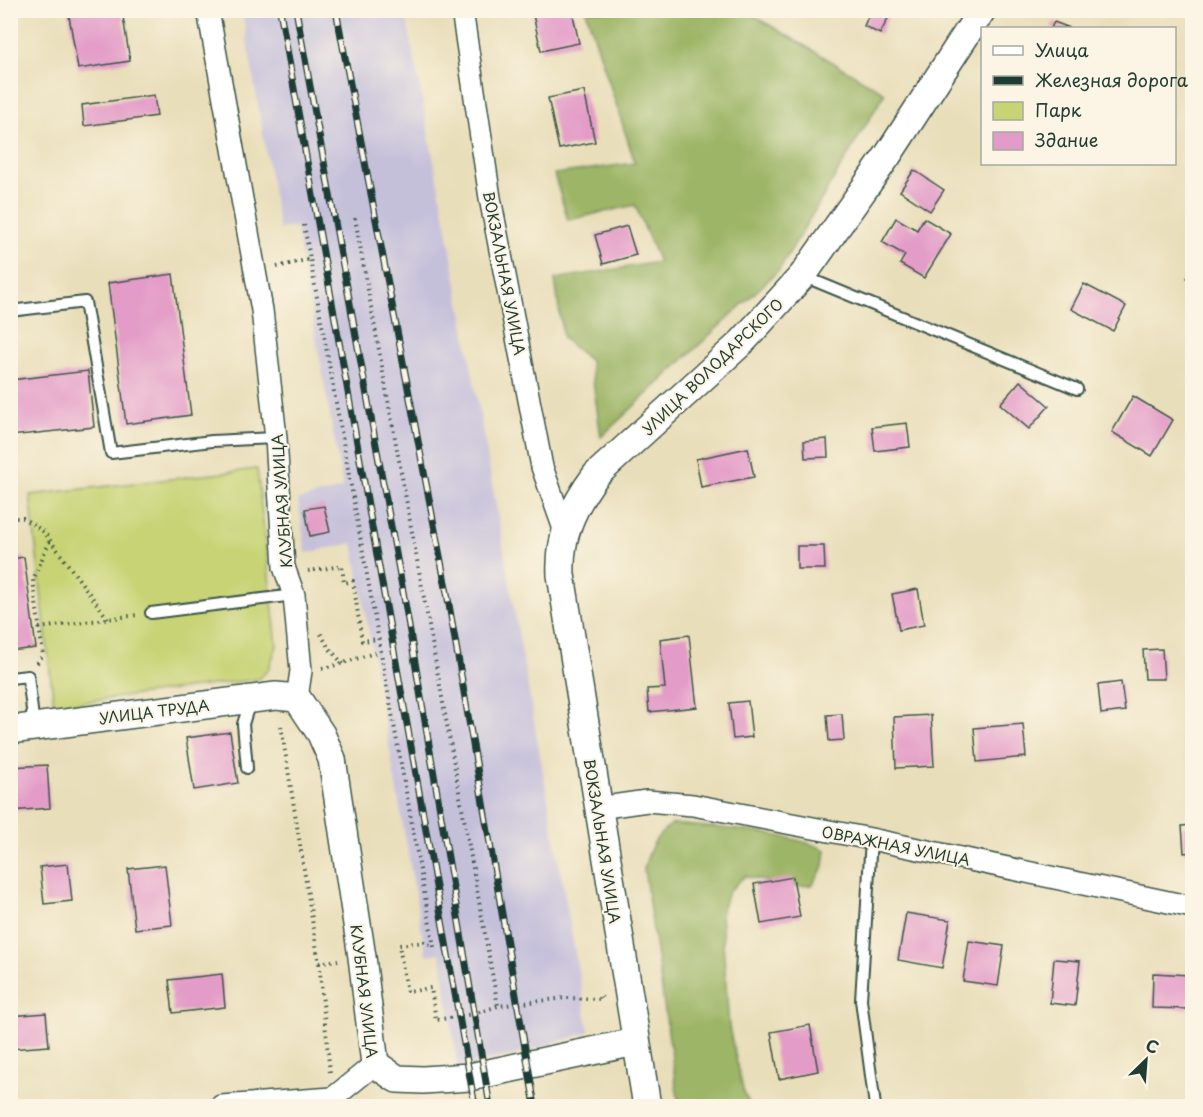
<svg xmlns="http://www.w3.org/2000/svg" width="1203" height="1117" font-family="'Playpen Sans',sans-serif">
<style>
.industrial{fill:#c5c0da}
.green{fill:#c7d375;stroke:#738854;stroke-width:1.5}
.forest{fill:#9db566;stroke:#5e794d;stroke-width:1.5}
.building{fill:#e39bc7}
.lines{fill:none;stroke-linecap:round;stroke-linejoin:round}
.service-casing{stroke:#3d5548;stroke-width:14}
.minor-casing{stroke:#3d5548;stroke-width:24}
.tertiary-casing{stroke:#3d5548;stroke-width:30}
.path{stroke:#3d5548;stroke-width:4;stroke-dasharray:1.5 4.5;stroke-linecap:butt}
.service{stroke:#fff;stroke-width:10}
.minor{stroke:#fff;stroke-width:21}
.tertiary{stroke:#fff;stroke-width:27}
.rail-casing{stroke:#1f3d34;stroke-width:7}
.rail{stroke:#fcf5e5;stroke-width:4.5;stroke-dasharray:14;stroke-linecap:butt}
.labels{text-anchor:middle;dominant-baseline:central;stroke-width:4.5;stroke-linejoin:round;paint-order:stroke}
.street-label{font-size:15px;fill:#1f3d34;stroke:#fcf5e5}
</style>
<rect width="100%" height="100%" fill="#fcf5e5"/>
<filter id="ink" filterUnits="userSpaceOnUse"><feTurbulence type="fractalNoise" baseFrequency=".0167" numOctaves="2"/><feDisplacementMap in="SourceGraphic" scale="12" xChannelSelector="R" yChannelSelector="G"/><feConvolveMatrix kernelMatrix="1 2 1 2 8 2 1 2 1" color-interpolation-filters="sRGB"/></filter>
<filter id="wash" filterUnits="userSpaceOnUse"><feTurbulence type="fractalNoise" baseFrequency=".008" numOctaves="4" result="noise"/><feDisplacementMap in="SourceGraphic" scale="24" xChannelSelector="R" yChannelSelector="G"/><feGaussianBlur stdDeviation="1.35" result="paint"/><feColorMatrix in="noise" values="0 0 0 0 0 0 0 0 0 0 0 0 0 0 0 0 0 1.4 0 .05"/><feComposite in="paint" operator="in"/></filter>
<g filter="url(#wash)">
<rect width="100%" height="100%" fill="#e9deba"/>
<!-- industrial -->
<polygon class="industrial" points="242,11 405,11 448,234 589,1032 517,1054 458,1067 440,953 426,955 353,543 306,553 298,500 343,488 296,227 279,229"/>
<!-- green -->
<polygon class="green" points="257,469 277,646 268,670 258,679 54,706 30,495"/>
<!-- forest -->
<g class="forest">
<polygon points="586,11 746,11 885,93 779,270 601,437 590,361 563,338 555,279 659,262 635,205 568,220 554,174 635,163"/>
<path d="M672,824C718,828 785,831 826,850L824,866L812,885L789,887L745,876L728,892L721,913L729,1027L743,1090L750,1106H679L644,869C649,849 655,836 672,824Z"/>
</g>
<g id="blocks">
<!-- building -->
<g class="building">
<polygon points="68,10 122,10 130,61 78,69"/>
<polygon points="532,10 572,10 579,43 541,51"/>
<polygon points="871,10 888,18 880,34 864,26"/>
<polygon points="1054,22 1070,28 1051,28"/>
<polygon points="584,91 595,142 559,149 548,98"/>
<polygon points="154,95 157,116 84,126 82,105"/>
<polygon points="914,170 944,190 930,211 900,191"/>
<polygon points="896,218 917,230 924,218 951,234 924,278 900,264 905,255 882,242"/>
<polygon points="627,226 636,255 603,264 595,235"/>
<polygon points="1192,268 1192,281 1187,278"/>
<polygon points="173,274 191,415 126,424 108,283"/>
<polygon points="1084,284 1126,306 1113,331 1071,309"/>
<polygon points="88,371 94,427 10,436 10,380"/>
<polygon points="1020,381 1049,406 1029,429 1000,404"/>
<polygon points="1133,396 1173,420 1152,456 1112,432"/>
<polygon points="907,423 910,447 875,451 872,427"/>
<polygon points="827,439 828,457 805,458 804,441"/>
<polygon points="748,448 754,477 701,487 696,459"/>
<polygon points="324,506 330,532 310,536 305,509"/>
<polygon points="797,546 824,546 825,569 797,569"/>
<polygon points="24,557 36,648 10,651 10,559"/>
<polygon points="918,589 924,625 899,630 892,594"/>
<polygon points="689,635 697,707 649,712 647,689 665,688 660,639"/>
<polygon points="1162,649 1164,679 1145,679 1143,650"/>
<polygon points="1121,682 1125,711 1101,714 1098,685"/>
<polygon points="748,701 752,737 733,739 729,703"/>
<polygon points="842,714 844,740 829,741 827,715"/>
<polygon points="931,715 934,766 896,768 894,717"/>
<polygon points="1023,724 1026,757 977,762 974,728"/>
<polygon points="230,732 238,783 194,790 186,738"/>
<polygon points="47,765 50,808 10,811 10,767"/>
<polygon points="1192,825 1192,852 1184,853 1182,826"/>
<polygon points="68,864 72,901 44,904 40,867"/>
<polygon points="165,865 172,925 135,929 128,869"/>
<polygon points="793,877 800,917 761,924 754,884"/>
<polygon points="906,913 950,920 942,968 898,960"/>
<polygon points="969,941 1004,946 998,986 963,981"/>
<polygon points="1054,959 1080,961 1075,1006 1050,1003"/>
<polygon points="1153,973 1190,975 1189,1009 1152,1008"/>
<polygon points="222,974 225,1007 173,1013 169,980"/>
<polygon points="46,1013 49,1046 10,1049 10,1016"/>
<polygon points="810,1025 818,1071 779,1079 771,1032"/>
</g>
</g>
</g>
<g filter="url(#ink)">
<use href="#blocks" fill-opacity="0" stroke="#3d5548" stroke-width="1.5"/>
<g class="lines">
<defs>
<g id="service">
<polyline points="803,276 1077,389"/>
<polyline points="10,311 85,302 111,453 212,441 276,438"/>
<polyline points="151,613 294,595"/>
<polyline points="10,678 28,676 34,727"/>
<polyline points="247,768 243,724 250,702"/>
<polyline points="871,839 861,1000 875,1106"/>
</g>
<g id="minor">
<polyline points="208,10 262,310 276,438 284,567 294,595 301,671 297,698"/>
<polyline points="462,10 490,198 542,467 565,532"/>
<polyline points="598,808 647,801 693,805 871,839 1192,907"/>
<polyline points="333,1098 375,1064"/>
<polyline points="221,1106 333,1098"/>
</g>
<g id="tertiary">
<polyline points="10,730 276,696 297,698 321,734 332,759 362,957 375,1064 397,1079 423,1080 470,1077 635,1042"/>
<path d="M647,1106L561,575C559,536 573,506 596,475L742,342L803,275L888,155L982,10"/>
</g>
</defs>
<!-- service casing -->
<use href="#service" class="service-casing"/>
<!-- minor casing -->
<use href="#minor" class="minor-casing"/>
<!-- tertiary casing -->
<use href="#tertiary" class="tertiary-casing"/>
<!-- path -->
<g class="path">
<polyline points="355,218 498,1006"/>
<polyline points="304,225 434,947 424,942 399,945 407,992 431,988 436,1020 474,1014 498,1006 565,998 602,999 601,996"/>
<polyline points="277,267 310,259"/>
<polyline points="10,518 23,518 44,532 108,619"/>
<polyline points="308,571 342,566 344,583 353,581 362,641 378,639"/>
<polyline points="39,628 137,615"/>
<polyline points="321,634 328,647 344,665"/>
<polyline points="37,663 43,655 33,580 50,540"/>
<path d="M322,668C343,665 360,656 380,652"/>
<polyline points="281,726 319,963 330,1073"/>
<polyline points="319,963 338,960"/>
</g>
<!-- service -->
<use href="#service" class="service"/>
<!-- minor -->
<use href="#minor" class="minor"/>
<!-- tertiary -->
<use href="#tertiary" class="tertiary"/>
<defs>
<g id="rail">
<polyline points="280,10 475,1106"/>
<polyline points="296,10 404,597 490,1106"/>
<polyline points="336,10 447,593 535,1106"/>
</g>
</defs>
<!-- rail casing -->
<use href="#rail" class="rail-casing"/>
<!-- rail -->
<use href="#rail" class="rail"/>
</g>
</g>
<g class="labels">
<!-- street labels -->
<g class="street-label">
<text transform="translate(505 273) rotate(79)">ВОКЗАЛЬНАЯ УЛИЦА</text>
<text transform="translate(712 366) rotate(-44)">УЛИЦА ВОЛОДАРСКОГО</text>
<text transform="translate(281 501) rotate(-94)">КЛУБНАЯ УЛИЦА</text>
<text transform="translate(154 711) rotate(-7)">УЛИЦА ТРУДА</text>
<text transform="translate(603 841) rotate(81)">ВОКЗАЛЬНАЯ УЛИЦА</text>
<text transform="translate(896 845) rotate(11)">ОВРАЖНАЯ УЛИЦА</text>
<text transform="translate(365 991) rotate(83)">КЛУБНАЯ УЛИЦА</text>
</g>
</g>
<!-- margin -->
<rect width="1203" height="1117" fill="none" stroke="#fcf5e5" stroke-width="36"/>
<!-- legend -->
<rect x="981" y="27" width="195" height="138" fill="#fcf5e5" stroke="#a4ab9e" stroke-width="1.5"/>
<rect x="993" y="46" width="30" height="9" fill="#ffffff" stroke="#a4ab9e" stroke-width="1.5"/>
<text x="1035" y="57" font-size="18" fill="#1f3d34">Улица</text>
<rect x="993" y="76" width="30" height="9" fill="#1f3d34" stroke="#a4ab9e" stroke-width="1.5"/>
<text x="1035" y="87" font-size="18" fill="#1f3d34">Железная дорога</text>
<rect x="993" y="102" width="30" height="18" fill="#c7d375" stroke="#a4ab9e" stroke-width="1.5"/>
<text x="1035" y="117" font-size="18" fill="#1f3d34">Парк</text>
<rect x="993" y="132" width="30" height="18" fill="#e39bc7" stroke="#a4ab9e" stroke-width="1.5"/>
<text x="1035" y="147" font-size="18" fill="#1f3d34">Здание</text>
<!-- north arrow -->
<g transform="translate(1146 1060) rotate(25)" stroke="#fcf5e5" stroke-width="4.5" paint-order="stroke">
<path d="M0-4.5L10 22L0 15L-10 22Z" fill="#1f3d34"/>
<text y="-9" font-size="16" font-weight="bold" text-anchor="middle" fill="#1f3d34">С</text>
</g>
</svg>
